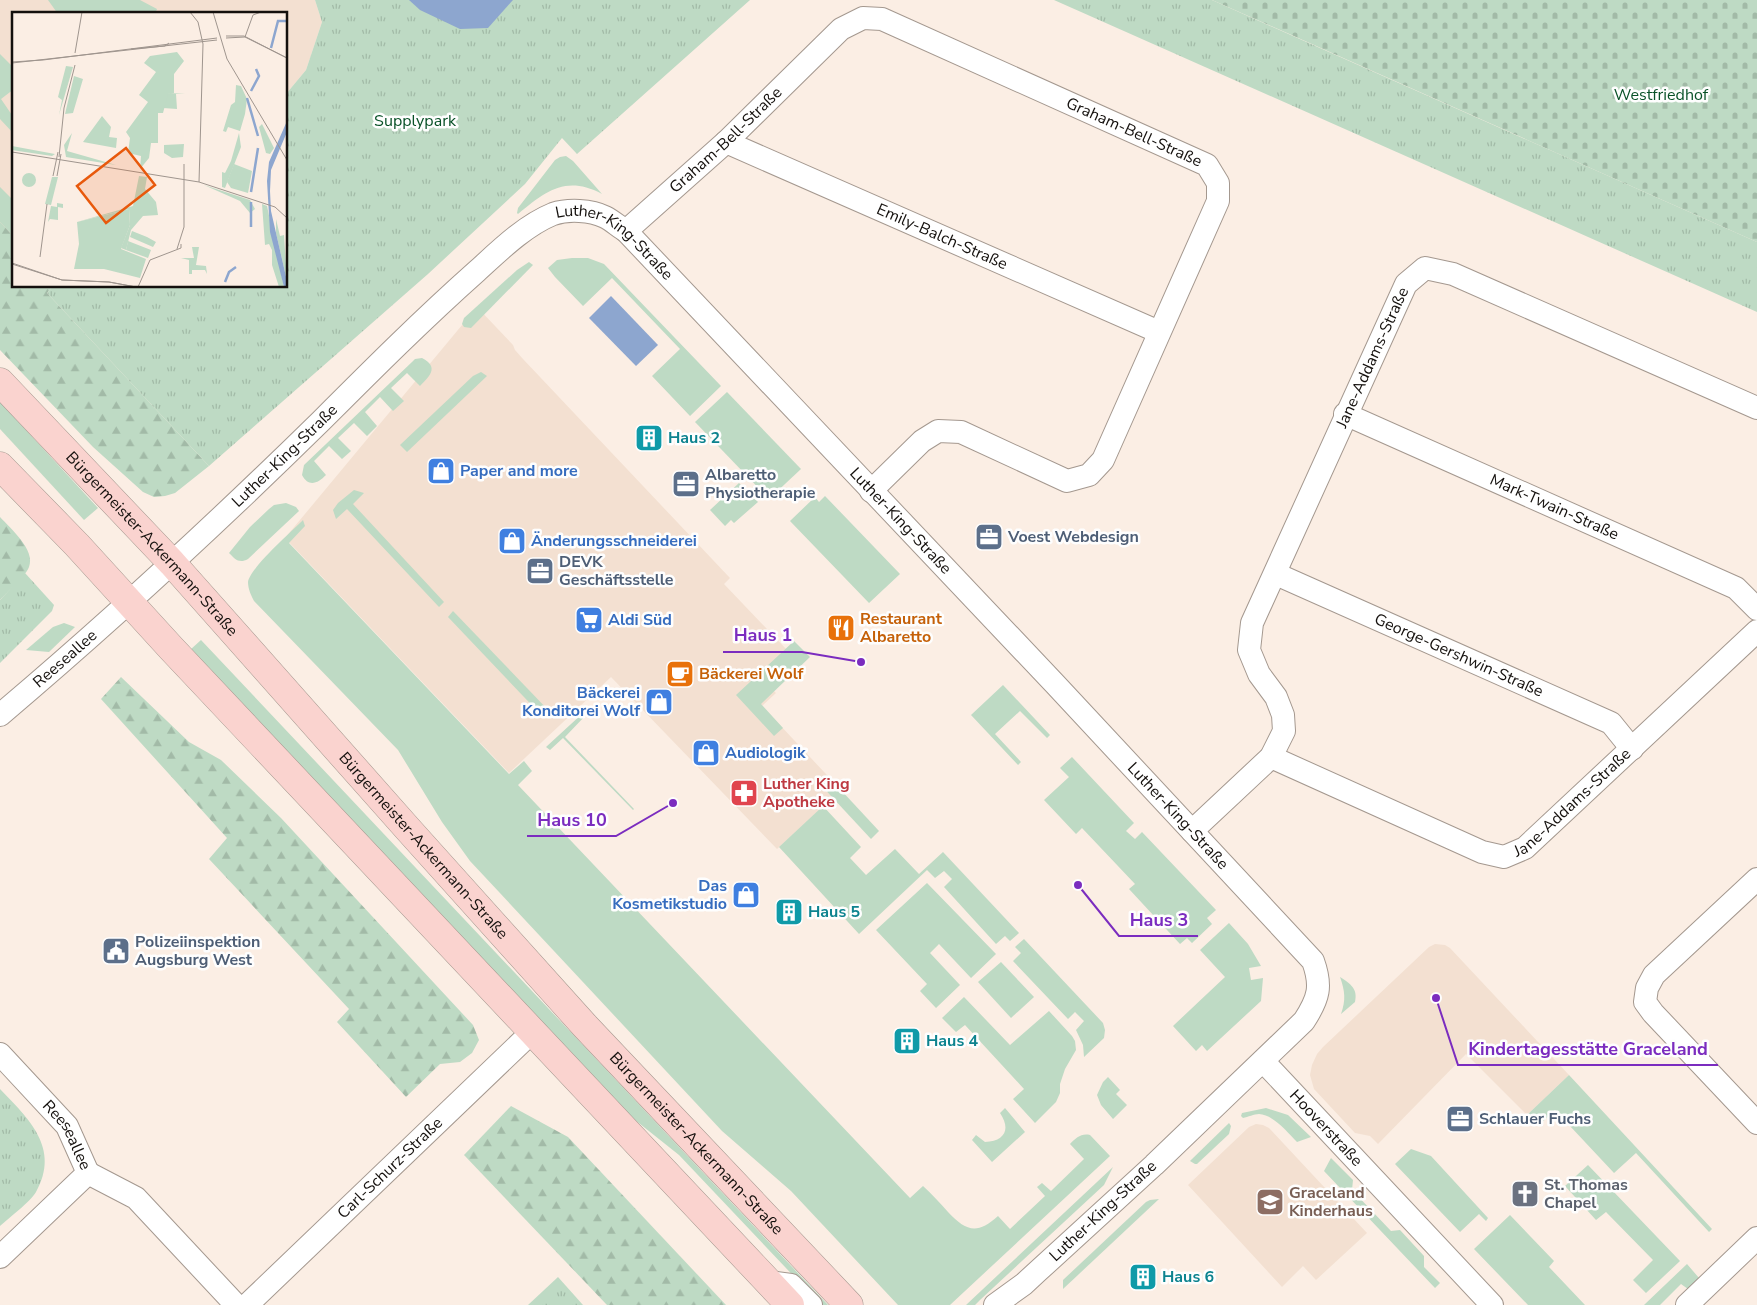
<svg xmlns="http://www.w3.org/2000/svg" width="1757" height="1305" font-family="'Nunito Sans',sans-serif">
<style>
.built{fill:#f3e0d1}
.grass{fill:#bedac4}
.forest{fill:url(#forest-firs)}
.cemetery{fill:url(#cemetery-stones)}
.park{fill:url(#park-tufts)}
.water{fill:#8da6cf}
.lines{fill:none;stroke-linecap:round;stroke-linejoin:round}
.minor-casing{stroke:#a4988f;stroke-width:24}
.secondary-casing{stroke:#a4988f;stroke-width:29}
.minor{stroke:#fff;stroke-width:22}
.secondary{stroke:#fad3cf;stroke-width:28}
.labels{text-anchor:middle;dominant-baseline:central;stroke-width:5;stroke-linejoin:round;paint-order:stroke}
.park-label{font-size:16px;fill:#085127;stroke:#fefefe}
.street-label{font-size:16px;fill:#14100d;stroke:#fefefe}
.culture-label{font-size:16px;font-weight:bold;fill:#0d838f;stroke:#fefefe;text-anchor:start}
.shop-label{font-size:16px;font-weight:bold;fill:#366cbe;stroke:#fefefe;text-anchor:start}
.service-label{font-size:16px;font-weight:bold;fill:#4e5e75;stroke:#fefefe;text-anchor:start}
.food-label{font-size:16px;font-weight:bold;fill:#c56008;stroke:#fefefe;text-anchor:start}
.health-label{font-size:16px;font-weight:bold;fill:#be3a42;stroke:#fefefe;text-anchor:start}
.worship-label{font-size:16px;font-weight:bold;fill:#5b616d;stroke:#fefefe;text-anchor:start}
.education-label{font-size:16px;font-weight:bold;fill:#785e54;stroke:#fefefe;text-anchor:start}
.inset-river{fill:none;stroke:#8da6cf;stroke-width:2.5}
.inset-road{fill:none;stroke:#9f958e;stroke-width:1}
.view{fill:#e8590c;fill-opacity:0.15;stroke:#e8590c;stroke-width:2.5}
.inset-edge{fill:none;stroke:#14100d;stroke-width:2.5}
.leader{fill:none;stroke:#7b2cbf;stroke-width:2}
.callout-dot{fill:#7b2cbf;stroke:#fefefe;stroke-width:2}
.callout-label{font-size:18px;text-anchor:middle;font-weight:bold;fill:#7b2cbf;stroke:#fefefe;stroke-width:5;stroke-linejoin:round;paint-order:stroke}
</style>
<defs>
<pattern id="forest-firs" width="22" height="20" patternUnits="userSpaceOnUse" patternTransform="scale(1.25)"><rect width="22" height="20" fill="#bedac4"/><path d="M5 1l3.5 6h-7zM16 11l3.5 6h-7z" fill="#a2baa7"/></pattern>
<pattern id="cemetery-stones" width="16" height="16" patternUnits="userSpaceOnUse" patternTransform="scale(1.25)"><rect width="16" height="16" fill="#bedac4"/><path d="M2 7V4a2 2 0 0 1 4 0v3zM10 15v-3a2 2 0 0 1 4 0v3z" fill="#a2baa7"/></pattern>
<pattern id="park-tufts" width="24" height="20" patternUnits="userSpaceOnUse" patternTransform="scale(1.25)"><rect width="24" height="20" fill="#bedac4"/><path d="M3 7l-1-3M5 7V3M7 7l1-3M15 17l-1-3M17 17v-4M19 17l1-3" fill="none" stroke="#a2baa7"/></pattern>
</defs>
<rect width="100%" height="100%" fill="#fbeee4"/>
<!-- built -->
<g class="built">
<polygon points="0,0 315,0 322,22 306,70 286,94 286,14 14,14 14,237 0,223"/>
<polygon points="477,307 513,345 515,350 523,359 730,578 724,584 787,650 760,677 776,693 762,706 841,790 777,849 611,677 509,773 285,538"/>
<polygon points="1435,944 1445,945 1450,948 1569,1075 1527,1115 1466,1054 1378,1144 1370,1136 1355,1133 1314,1089 1310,1075 1312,1065 1317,1054 1323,1047 1429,947"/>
<polygon points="1256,1124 1263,1125 1269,1128 1367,1233 1316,1280 1303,1266 1282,1287 1188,1185 1249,1127"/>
</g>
<!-- grass -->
<g class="grass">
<polygon points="48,0 140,0 157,9 155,14 58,14"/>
<polygon points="0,54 14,68 14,89 1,99 14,118 14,134 0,119"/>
<path d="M566,156L573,161L602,194C566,175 546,191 518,214L517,213L518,208L555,160L560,157Z"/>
<polygon points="0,187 14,201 14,237 0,222"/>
<polygon points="572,258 588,258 604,264 721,386 690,416 652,376 680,349 612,278 583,306 555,277 548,268 557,260"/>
<polygon points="529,262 533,265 471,328 464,327 462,324 464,318 517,270"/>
<path d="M422,358C440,367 429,377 420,386L407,373L391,388L404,401L393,411L380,397L365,412L377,426L367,436L354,423L338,438L351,451L342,459L329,446L314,461L326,475C318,483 309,488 302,475L304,465L412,362L415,359Z"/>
<polygon points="481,372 487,376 407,452 400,445 473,376"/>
<polygon points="727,392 801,469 769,499 695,422"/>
<polygon points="0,402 98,508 84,520 0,429"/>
<polygon points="739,483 758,502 734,523 731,520 725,526 710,510"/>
<polygon points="354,490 364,493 353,504 444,602 439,607 347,509 336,519 333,510 338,503"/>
<polygon points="825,496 900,574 869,603 790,521 815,497 819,502"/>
<path d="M286,503L296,507L299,511L248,559C239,564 235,559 229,553L250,527L269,509L274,505Z"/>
<path d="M303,520L305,526L289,543L509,774L524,761L532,771L518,785L910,1198L923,1186C932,1194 940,1203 948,1212C966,1231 977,1235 998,1216L1010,1229L1045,1196L1037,1187L1042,1183L1051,1191L1084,1159L1070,1144C1076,1138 1081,1133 1090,1135L1110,1156L950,1305H898L791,1191L722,1131L470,861L442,822L398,750L254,601C251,595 248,589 248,582C250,568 291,532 303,520Z"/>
<polygon points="453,611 550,712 544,718 448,617"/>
<polygon points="64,623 75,627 49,652 26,650 53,627"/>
<polygon points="201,640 828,1305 821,1305 679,1155 630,1116 190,650"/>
<polygon points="794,641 810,657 761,704 783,728 774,736 736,695"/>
<polygon points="1003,685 1050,735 1047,738 1020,711 995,734 1021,762 1018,765 971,715"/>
<polygon points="583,713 585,716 565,737 634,809 633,810 563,738 550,750 546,747"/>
<polygon points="1072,757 1134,823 1126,831 1135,839 1142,832 1216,910 1207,918 1212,924 1192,943 1187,938 1180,944 1129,889 1135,884 1082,828 1076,834 1044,800 1069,777 1060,768"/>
<polygon points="827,775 879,831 871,839 819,783"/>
<polygon points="823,806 861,847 850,858 866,875 895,849 919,874 943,852 1019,933 1010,941 1005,936 996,944 944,887 952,879 944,871 935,878 927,870 859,934 779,847"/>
<polygon points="927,883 996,954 971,978 939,944 930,953 960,985 936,1008 920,991 927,984 876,930"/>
<polygon points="1229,923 1248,944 1261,966 1249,968 1251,980 1263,978 1261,1001 1207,1051 1202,1045 1196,1051 1173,1026 1225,977 1200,950"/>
<polygon points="1024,939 1103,1023 1105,1030 1104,1038 1084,1057 1083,1045 1076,1030 1084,1021 1075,1012 1068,1019 1013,961 1021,953 1015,947"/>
<polygon points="1001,962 1034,997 1011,1018 978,982"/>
<path d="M1340,977C1351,984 1358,989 1355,1002L1341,1014C1346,1000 1345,991 1340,977Z"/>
<polygon points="964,997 1010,1045 1049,1011 1072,1036 1075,1041 1076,1050 1065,1069 1060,1084 1060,1093 1056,1102 1035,1123 1013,1099 1024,1089 965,1025 956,1032 942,1018"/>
<polygon points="1569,1075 1712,1229 1709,1232 1636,1153 1614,1173 1555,1110 1538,1126 1527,1115"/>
<polygon points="1108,1077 1120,1090 1116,1094 1127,1105 1113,1119 1101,1105 1097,1095 1103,1082"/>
<path d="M1005,1108L1025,1132L992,1162L972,1140L976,1135L985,1142C1005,1141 1011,1129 1000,1113Z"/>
<path d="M1266,1108L1288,1115L1311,1137L1297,1142C1287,1132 1274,1115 1259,1114C1254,1114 1248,1117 1243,1118L1241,1116L1242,1113Z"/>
<polygon points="1229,1123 1231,1126 1229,1134 1197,1164 1195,1164 1190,1161"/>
<polygon points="1411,1149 1431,1156 1488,1218 1486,1221 1479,1214 1460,1232 1395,1164"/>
<polygon points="1331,1158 1353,1180 1352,1190 1391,1231 1400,1230 1424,1256 1424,1267 1440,1283 1435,1288 1324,1171"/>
<polygon points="1588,1165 1680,1261 1646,1293 1633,1280 1653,1260 1606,1212 1596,1220 1565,1186"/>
<polygon points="1113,1167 1104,1185 980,1300 975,1305 966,1305"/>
<polygon points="1159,1199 1063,1289 1063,1280 1146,1202 1150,1200"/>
<polygon points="1510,1215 1554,1261 1549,1267 1585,1305 1528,1305 1474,1249"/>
<polygon points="1687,1264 1699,1278 1688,1289 1681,1284 1660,1305 1644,1305"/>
</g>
<!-- forest -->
<g class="forest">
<polygon points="0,222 14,237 14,286 53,286 47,293 209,466 175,493 165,496 154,497 143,492 93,447 0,350"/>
<path d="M0,517C10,528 36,550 29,567C25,577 8,591 0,600Z"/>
<polygon points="121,677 189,742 221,760 281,818 473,1025 479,1040 472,1053 460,1062 440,1064 406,1097 337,1022 349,1009 209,859 227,838 101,699"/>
<polygon points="511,1106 568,1137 726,1305 607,1305 464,1155"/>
</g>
<!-- cemetery -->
<polygon class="cemetery" points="1212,0 1757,0 1757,242 1287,33"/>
<!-- park -->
<g class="park">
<polygon points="315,0 750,0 577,154 562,138 525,184 428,274 209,466 47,293 53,286 286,286 286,94 306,70 322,22"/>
<polygon points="1054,0 1212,0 1757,242 1757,312"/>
<polygon points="25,573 54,605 52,611 0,663 0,600"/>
<path d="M0,1089C28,1118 61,1148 36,1192C30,1202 9,1218 0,1226Z"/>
<polygon points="558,1277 583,1305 528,1305"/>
</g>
<!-- water -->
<g class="water">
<polygon points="409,0 513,0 488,28 460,29 420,10"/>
<polygon points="611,296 658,345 636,366 589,318"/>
</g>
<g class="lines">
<defs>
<g id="minor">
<path id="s1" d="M726,142L1159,332"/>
<path id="s2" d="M626,231L726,142L841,29L863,18L882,19L1207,165L1218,183V201L1103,460L1089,475L1067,481L961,432L938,431L922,441L871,491"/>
<path id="s3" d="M1345,414L1736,588L1757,609"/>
<path id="s4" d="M1276,574L1611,723L1632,749"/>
<path id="s5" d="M0,715C111,621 217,523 321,421C372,370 423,319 477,271C499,251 524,226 553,214C568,209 591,210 605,217C613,221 619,227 626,231L1055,684L1313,961C1322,986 1319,998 1304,1021L1154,1165L1038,1271L1024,1284L995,1305"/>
<path id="s6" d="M1271,757L1482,852L1504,857L1525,848L1757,631"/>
<path id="s7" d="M1192,831L1271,757L1284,731L1283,715L1276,697L1259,674L1249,650L1252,623L1406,284L1425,268L1453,274L1757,408"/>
<polyline points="1757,879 1654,975 1647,988 1645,1002 1653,1013 1757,1123"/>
<path id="s8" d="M0,1054L67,1126L88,1173L0,1257"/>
<path id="s9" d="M1263,1061L1492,1305"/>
<polyline points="88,1173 136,1198 236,1305"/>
<polyline points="768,1282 791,1285 811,1305"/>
<path id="s10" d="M247,1305L533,1031"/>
<polyline points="1687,1305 1757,1238"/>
</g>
<g id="secondary">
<path id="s11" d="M0,382L172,563L407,828L585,1026L849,1305"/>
<polyline points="0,466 77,545 171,648 790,1305"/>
</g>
</defs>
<!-- minor casing -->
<use href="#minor" class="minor-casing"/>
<!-- secondary casing -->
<use href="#secondary" class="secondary-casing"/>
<!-- minor -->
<use href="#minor" class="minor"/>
<!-- secondary -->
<use href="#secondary" class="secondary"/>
</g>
<!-- icons -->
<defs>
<symbol id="building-square" viewBox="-11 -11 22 22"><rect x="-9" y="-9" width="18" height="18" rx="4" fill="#0f9aa8" stroke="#fefefe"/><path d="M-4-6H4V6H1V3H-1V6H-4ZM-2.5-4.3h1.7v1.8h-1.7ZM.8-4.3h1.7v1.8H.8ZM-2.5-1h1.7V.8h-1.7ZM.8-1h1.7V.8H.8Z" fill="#fff"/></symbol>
<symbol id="shop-square" viewBox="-11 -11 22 22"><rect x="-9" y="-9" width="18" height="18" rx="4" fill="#3f7fe0" stroke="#fefefe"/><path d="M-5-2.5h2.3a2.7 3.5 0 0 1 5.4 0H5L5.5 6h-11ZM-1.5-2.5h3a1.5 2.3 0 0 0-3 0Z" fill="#fff"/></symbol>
<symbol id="office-square" viewBox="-11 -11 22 22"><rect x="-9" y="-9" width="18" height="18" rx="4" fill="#5c6f8a" stroke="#fefefe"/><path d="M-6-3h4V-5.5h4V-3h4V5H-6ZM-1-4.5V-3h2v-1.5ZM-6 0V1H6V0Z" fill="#fff"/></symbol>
<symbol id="supermarket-square" viewBox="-11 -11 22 22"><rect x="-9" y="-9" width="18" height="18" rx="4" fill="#3f7fe0" stroke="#fefefe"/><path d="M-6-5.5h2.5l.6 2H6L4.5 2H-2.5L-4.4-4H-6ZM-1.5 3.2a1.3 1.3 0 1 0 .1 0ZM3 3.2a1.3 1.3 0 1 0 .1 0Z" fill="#fff"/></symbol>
<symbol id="restaurant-square" viewBox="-11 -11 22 22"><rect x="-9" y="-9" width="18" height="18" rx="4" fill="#e8710a" stroke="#fefefe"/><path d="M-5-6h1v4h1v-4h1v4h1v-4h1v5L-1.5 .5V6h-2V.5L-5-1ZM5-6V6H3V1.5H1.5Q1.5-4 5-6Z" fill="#fff"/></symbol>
<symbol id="cafe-square" viewBox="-11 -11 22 22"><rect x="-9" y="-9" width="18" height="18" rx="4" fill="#e8710a" stroke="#fefefe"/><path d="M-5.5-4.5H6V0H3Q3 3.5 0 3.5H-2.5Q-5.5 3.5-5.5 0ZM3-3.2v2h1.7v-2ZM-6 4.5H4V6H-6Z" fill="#fff"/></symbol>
<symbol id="pharmacy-square" viewBox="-11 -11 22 22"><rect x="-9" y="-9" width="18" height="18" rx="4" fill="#e0444e" stroke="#fefefe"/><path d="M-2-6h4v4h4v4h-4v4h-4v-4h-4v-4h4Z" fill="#fff"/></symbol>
<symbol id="civic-square" viewBox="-11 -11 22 22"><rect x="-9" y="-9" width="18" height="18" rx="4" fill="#5c6f8a" stroke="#fefefe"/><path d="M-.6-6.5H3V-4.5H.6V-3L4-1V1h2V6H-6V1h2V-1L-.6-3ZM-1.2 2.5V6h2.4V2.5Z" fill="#fff"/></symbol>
<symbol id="church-square" viewBox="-11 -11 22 22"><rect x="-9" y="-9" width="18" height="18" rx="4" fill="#6b7280" stroke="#fefefe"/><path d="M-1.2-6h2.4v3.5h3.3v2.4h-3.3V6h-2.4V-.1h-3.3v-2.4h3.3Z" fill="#fff"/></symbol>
<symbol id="school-square" viewBox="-11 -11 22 22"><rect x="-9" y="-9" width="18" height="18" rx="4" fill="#8d6e63" stroke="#fefefe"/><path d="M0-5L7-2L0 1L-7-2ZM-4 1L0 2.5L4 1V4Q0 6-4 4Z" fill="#fff"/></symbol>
</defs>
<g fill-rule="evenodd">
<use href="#building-square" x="633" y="422" width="32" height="32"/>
<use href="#shop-square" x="425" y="455" width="32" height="32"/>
<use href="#office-square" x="670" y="468" width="32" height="32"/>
<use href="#office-square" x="973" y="521" width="32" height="32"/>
<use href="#shop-square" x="496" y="525" width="32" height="32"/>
<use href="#office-square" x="524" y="555" width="32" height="32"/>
<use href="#supermarket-square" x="573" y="604" width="32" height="32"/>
<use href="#restaurant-square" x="825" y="612" width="32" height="32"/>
<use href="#cafe-square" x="664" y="658" width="32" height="32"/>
<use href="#shop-square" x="643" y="686" width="32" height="32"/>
<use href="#shop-square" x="690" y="737" width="32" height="32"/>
<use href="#pharmacy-square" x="728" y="777" width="32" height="32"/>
<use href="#shop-square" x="730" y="879" width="32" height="32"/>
<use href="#building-square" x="773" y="896" width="32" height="32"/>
<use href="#civic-square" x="100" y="935" width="32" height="32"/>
<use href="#building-square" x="891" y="1025" width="32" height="32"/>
<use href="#office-square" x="1444" y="1103" width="32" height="32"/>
<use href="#church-square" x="1509" y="1178" width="32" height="32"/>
<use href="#school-square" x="1254" y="1186" width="32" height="32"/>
<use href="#building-square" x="1127" y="1261" width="32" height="32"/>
</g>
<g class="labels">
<!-- park labels -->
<g class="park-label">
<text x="1661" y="95">Westfriedhof</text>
<text x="415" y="121">Supplypark</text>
</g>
<!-- street labels -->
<g class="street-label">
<text stroke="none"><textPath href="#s2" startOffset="615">Graham-Bell-Straße</textPath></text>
<text stroke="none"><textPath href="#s2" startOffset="135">Graham-Bell-Straße</textPath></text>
<text stroke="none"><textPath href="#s1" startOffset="236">Emily-Balch-Straße</textPath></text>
<text stroke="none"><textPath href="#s5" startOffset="820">Luther-King-Straße</textPath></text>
<text stroke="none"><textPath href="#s7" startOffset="546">Jane-Addams-Straße</textPath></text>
<text stroke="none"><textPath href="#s5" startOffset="385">Luther-King-Straße</textPath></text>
<text stroke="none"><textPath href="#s3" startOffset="229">Mark-Twain-Straße</textPath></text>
<text stroke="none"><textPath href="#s5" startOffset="1225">Luther-King-Straße</textPath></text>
<text stroke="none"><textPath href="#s11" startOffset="222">Bürgermeister-Ackermann-Straße</textPath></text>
<text stroke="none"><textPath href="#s4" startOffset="200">George-Gershwin-Straße</textPath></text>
<text stroke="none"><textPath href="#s5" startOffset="86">Reeseallee</textPath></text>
<text stroke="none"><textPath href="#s6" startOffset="342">Jane-Addams-Straße</textPath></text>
<text stroke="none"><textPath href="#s5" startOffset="1630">Luther-King-Straße</textPath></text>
<text stroke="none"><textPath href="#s11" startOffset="628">Bürgermeister-Ackermann-Straße</textPath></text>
<text stroke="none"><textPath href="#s9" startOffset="92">Hooverstraße</textPath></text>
<text stroke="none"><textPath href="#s8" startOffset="106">Reeseallee</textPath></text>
<text stroke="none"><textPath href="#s11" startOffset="1032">Bürgermeister-Ackermann-Straße</textPath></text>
<text stroke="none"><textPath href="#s10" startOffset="198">Carl-Schurz-Straße</textPath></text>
<text transform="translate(1103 1211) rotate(-43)">Luther-King-Straße</text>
</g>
<!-- culture labels -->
<g class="culture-label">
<text x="668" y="438">Haus 2</text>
<text x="808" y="912">Haus 5</text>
<text x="926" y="1041">Haus 4</text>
<text x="1162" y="1277">Haus 6</text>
</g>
<!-- shop labels -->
<g class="shop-label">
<text x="460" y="471">Paper and more</text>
<text x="531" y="541">Änderungsschneiderei</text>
<text x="608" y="620">Aldi Süd</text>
<text x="640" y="693" text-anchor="end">Bäckerei<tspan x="640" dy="18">Konditorei Wolf</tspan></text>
<text x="725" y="753">Audiologik</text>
<text x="727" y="886" text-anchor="end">Das<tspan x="727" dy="18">Kosmetikstudio</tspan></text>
</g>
<!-- service labels -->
<g class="service-label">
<text x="705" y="475">Albaretto<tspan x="705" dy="18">Physiotherapie</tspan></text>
<text x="1008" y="537">Voest Webdesign</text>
<text x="559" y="562">DEVK<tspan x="559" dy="18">Geschäftsstelle</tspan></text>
<text x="135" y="942">Polizeiinspektion<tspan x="135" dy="18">Augsburg West</tspan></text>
<text x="1479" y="1119">Schlauer Fuchs</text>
</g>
<!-- food labels -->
<g class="food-label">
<text x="860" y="619">Restaurant<tspan x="860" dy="18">Albaretto</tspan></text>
<text x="699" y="674">Bäckerei Wolf</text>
</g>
<!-- health labels -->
<g class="health-label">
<text x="763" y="784">Luther King<tspan x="763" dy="18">Apotheke</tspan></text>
</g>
<!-- worship labels -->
<g class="worship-label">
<text x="1544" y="1185">St. Thomas<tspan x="1544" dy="18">Chapel</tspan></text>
</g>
<!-- education labels -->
<g class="education-label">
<text x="1289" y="1193">Graceland<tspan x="1289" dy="18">Kinderhaus</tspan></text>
</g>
</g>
<!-- overview -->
<g transform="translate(12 12)">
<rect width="275" height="275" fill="#fbeee4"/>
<path d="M155,82L158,81L173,82H164L165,97L151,96ZM172,132L171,145L160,146L152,141V133ZM0,134L16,137L43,142L40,144L6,139L0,138ZM222,152L240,159L236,181L219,176L215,170ZM45,191L51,192V196L46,195V208L38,207L36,210L39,194L45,195Z" fill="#bedac4"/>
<path d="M60,121L55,139L104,153L54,145L52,133ZM192,173L238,188L243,197L238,201L228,189Z" fill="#bedac4"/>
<path d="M10 168a7 7 0 1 1 14 0a7 7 0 1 1-14 0ZM117,197L118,213L109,237L134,247L128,266L92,257H62L67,232L65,210Z" fill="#bedac4"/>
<path d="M165,40L172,49L162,62V81L156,82L151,101H146V131H139L137,146L128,157L129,144L116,141L118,126L114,120L136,90L127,83L144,60L132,51L138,44ZM54,54L61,55L47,103L50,88L46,85ZM62,64L71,67L61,101L53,102ZM90,104L99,115L97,125L105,126L104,136L71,130ZM227,121L229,135L213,176L210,175V160L213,161L219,149ZM127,164L135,165L133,177L144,190L146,203L131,204L119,218L114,238L109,236L118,213L117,197L65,210L121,194ZM40,165H46L39,193L33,192ZM250,192L255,194L272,275H267L260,253V238L257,232L253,233ZM264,207L268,224L272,223L275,269L264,221ZM180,235H187L184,253L194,254L195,262L193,258H180V262H177V248L169,246H182Z" fill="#bedac4"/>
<path d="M224,73L229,74L235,87L233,102L228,119L216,115L214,120L211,119L219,93L223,90ZM250,112L262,136L258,142L254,141L247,115ZM120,219L135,225L144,230L141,235L118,225ZM116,229L139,238L136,246L114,238Z" fill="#bedac4"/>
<path d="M275,109V120L259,158L258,179L259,199L275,269V275H272L258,220L255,169L257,150Z" fill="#8da6cf"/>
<path class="inset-river" d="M259,36L266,9H275M239,79L247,64L244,57M235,86L246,124M239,180L246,136M239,190V215M213,270L217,260L224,255"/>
<path class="inset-road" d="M178,0L186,10L191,32L187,170M201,0L215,47L275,148M214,24H232L275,46M233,25L241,3L249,0M214,26L233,25L275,46M119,37L153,34L157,31M63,41L70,0M31,48L205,26M0,50L31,48M0,51L205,28M0,140L187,170L263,195L275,206M47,145L52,96L63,53M41,164L46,140M45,164L49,142M165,237L172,215V152M28,245L35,192M0,251L50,268L97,270L124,275M0,252L50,268L97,270L124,275M126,275L138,248L169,236V232"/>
<path class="view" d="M114,136L143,173L94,211L65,174Z"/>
<rect width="275" height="275" class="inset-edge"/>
</g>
<!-- callouts -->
<path class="leader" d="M861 662L802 652H723M673 803L616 836H527M1078 885L1119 936H1198M1436 998L1458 1065H1718"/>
<g class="callout-dot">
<circle cx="861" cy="662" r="5"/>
<circle cx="673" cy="803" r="5"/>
<circle cx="1078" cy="885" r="5"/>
<circle cx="1436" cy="998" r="5"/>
</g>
<g class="callout-label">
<text x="763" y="641">Haus 1</text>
<text x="572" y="826">Haus 10</text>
<text x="1159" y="926">Haus 3</text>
<text x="1588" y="1055">Kindertagesstätte Graceland</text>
</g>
</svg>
